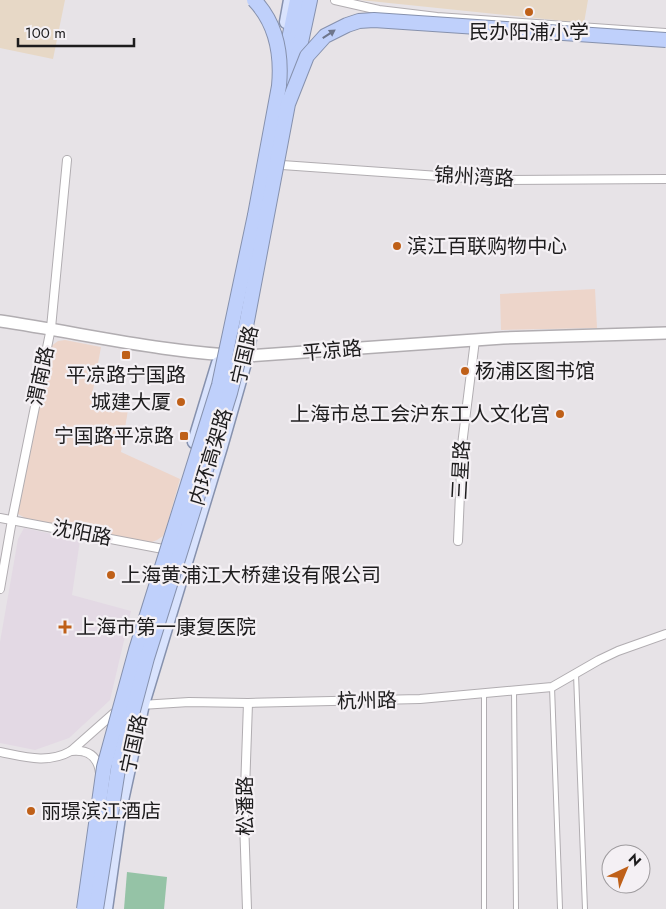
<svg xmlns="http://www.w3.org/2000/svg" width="666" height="909" font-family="Jost,'Noto Sans SC',sans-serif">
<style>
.commercial{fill:#edd5ca}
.built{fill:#e3d9e4}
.education{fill:#e7d8c6}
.green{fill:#95c3a6}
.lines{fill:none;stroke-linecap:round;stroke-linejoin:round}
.lane-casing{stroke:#b1adb1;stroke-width:6}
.street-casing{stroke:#b1adb1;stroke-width:10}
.secondary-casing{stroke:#b1adb1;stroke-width:14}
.primary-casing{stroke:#8691ad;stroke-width:15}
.highway-casing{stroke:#8691ad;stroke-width:16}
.lane{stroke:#fff;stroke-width:4}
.street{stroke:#fff;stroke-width:8}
.secondary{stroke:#fff;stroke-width:11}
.primary{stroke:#d9e3fd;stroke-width:12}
.highway{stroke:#bfd0fb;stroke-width:14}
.highway-bridge-casing{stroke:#8691ad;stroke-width:16;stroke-linecap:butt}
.highway-bridge{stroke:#bfd0fb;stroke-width:14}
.oneway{fill:#6e768c}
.poi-dot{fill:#bf6018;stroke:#f4f0f4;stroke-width:2}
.labels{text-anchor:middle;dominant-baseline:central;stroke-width:4.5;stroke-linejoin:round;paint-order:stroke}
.poi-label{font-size:20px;fill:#1d1c1d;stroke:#f4f0f4;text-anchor:start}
.street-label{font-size:20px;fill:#1d1c1d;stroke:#f4f0f4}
</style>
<rect width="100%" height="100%" fill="#e7e3e7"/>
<!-- commercial -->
<g class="commercial">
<polygon points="595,289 597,328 501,330 500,294"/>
<polygon points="65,340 101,347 91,401 128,410 121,452 180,479 166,529 163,536 157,540 149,543 25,518 18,514 18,511 50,347 58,341"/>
</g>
<!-- built -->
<polygon class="built" points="24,528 80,540 72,595 131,611 110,700 69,738 35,750 0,743 0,642 18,539"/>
<!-- education -->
<g class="education">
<polygon points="0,0 65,0 53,59 0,48"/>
<polygon points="360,0 588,0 584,23"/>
</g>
<!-- green -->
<polygon class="green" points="127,872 167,877 164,909 124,909"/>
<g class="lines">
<defs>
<g id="lane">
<polyline points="576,674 585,909"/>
<polyline points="552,687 560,908"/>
<polyline points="514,691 516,909"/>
<polyline points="484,909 484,694"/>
</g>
<g id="street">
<polyline points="335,0 379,10 437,17 666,33"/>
<polyline points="282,165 496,180 666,179"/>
<polyline points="0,518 163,549"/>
<polyline points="458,541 462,445 475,340"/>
<polyline points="0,589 12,520 51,328 67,160"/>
<polyline points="141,705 189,702 248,703 420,699 552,687 599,660 618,651 666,634"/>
<path d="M71,751C88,749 98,756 100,773"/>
<path d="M0,752C25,757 48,764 71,751L114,713L118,712"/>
<polyline points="247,909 244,820 248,703"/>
</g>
<path id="secondary" d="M0,321C82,333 164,353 247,356L503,338L666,333"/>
<g id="primary">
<polyline points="286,22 290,0"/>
<polyline points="194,442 218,363"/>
<polyline points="106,909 120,810 143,704 221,447 247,356 251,333"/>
</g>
<g id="highway">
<polyline points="282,73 297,0"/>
<polyline points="292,84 310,0"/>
</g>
</defs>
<!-- lane casing -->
<use href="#lane" class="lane-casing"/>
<!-- street casing -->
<use href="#street" class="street-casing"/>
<!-- secondary casing -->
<use href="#secondary" class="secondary-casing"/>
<!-- primary casing -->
<use href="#primary" class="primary-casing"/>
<!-- highway casing -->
<use href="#highway" class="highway-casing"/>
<!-- lane -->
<use href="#lane" class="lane"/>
<!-- street -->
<use href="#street" class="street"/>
<!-- secondary -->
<use href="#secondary" class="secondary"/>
<!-- primary -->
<use href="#primary" class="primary"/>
<!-- highway -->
<use href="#highway" class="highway"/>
<defs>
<g id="highway-bridge">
<path d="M84,909L104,767L136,650L219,385L255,215L279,86C282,54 277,24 254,0"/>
<polyline points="96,909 119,763 147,658 230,393 243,342 288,104 307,56 325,36 347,25 359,21 374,20 666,40"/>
</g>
</defs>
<!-- highway-bridge casing -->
<use href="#highway-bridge" class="highway-bridge-casing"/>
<!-- highway-bridge -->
<use href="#highway-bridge" class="highway-bridge"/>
</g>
<!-- one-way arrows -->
<defs><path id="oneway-solid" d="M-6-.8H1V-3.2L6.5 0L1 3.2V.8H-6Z" transform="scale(1.25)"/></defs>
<use class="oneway" href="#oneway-solid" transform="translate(329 34) rotate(-33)"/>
<!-- markers -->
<g class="poi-dot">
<circle cx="529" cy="12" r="5"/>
<circle cx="397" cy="246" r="5"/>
<rect x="121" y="350" width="10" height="10" rx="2.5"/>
<circle cx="465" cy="371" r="5"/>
<circle cx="181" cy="402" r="5"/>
<circle cx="560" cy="414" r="5"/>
<rect x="179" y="431" width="10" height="10" rx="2.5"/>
<circle cx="111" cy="575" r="5"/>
<path d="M62.5 619.5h5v5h5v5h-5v5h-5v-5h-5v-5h5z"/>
<circle cx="31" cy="811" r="5"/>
</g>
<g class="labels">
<!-- poi labels -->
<g class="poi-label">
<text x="529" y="32" text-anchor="middle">民办阳浦小学</text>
<text x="407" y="246">滨江百联购物中心</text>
<text x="475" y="371">杨浦区图书馆</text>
<text x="126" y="375" text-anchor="middle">平凉路宁国路</text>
<text x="171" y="402" text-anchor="end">城建大厦</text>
<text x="550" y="414" text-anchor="end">上海市总工会沪东工人文化宫</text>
<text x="174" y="436" text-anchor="end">宁国路平凉路</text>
<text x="121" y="575">上海黄浦江大桥建设有限公司</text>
<text x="76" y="627">上海市第一康复医院</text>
<text x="41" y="811">丽璟滨江酒店</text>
</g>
<!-- street labels -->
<g class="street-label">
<text transform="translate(474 177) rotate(3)">锦州湾路</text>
<text transform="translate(332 351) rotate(-5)">平凉路</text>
<text transform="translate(245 355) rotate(-77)">宁国路</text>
<text transform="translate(41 376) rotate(-78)">渭南路</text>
<text transform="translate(211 457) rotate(-73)">内环高架路</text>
<text transform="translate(461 470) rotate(-87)">三星路</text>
<text transform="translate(82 533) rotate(11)">沈阳路</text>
<text transform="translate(367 701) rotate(-1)">杭州路</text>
<text transform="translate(134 744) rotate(-78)">宁国路</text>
<text transform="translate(245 806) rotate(-90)">松潘路</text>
</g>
</g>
<!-- north arrow -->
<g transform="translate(626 869) rotate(44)"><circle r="24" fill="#f4f0f4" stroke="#9e9b9e"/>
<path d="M0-4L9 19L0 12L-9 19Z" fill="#bf6018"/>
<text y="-8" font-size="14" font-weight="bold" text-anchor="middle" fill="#1d1c1d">N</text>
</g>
<!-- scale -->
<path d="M18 38v8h116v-8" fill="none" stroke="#1d1c1d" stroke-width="2.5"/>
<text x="25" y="38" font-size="15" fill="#1d1c1d" stroke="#f4f0f4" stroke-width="4" paint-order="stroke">100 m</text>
</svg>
